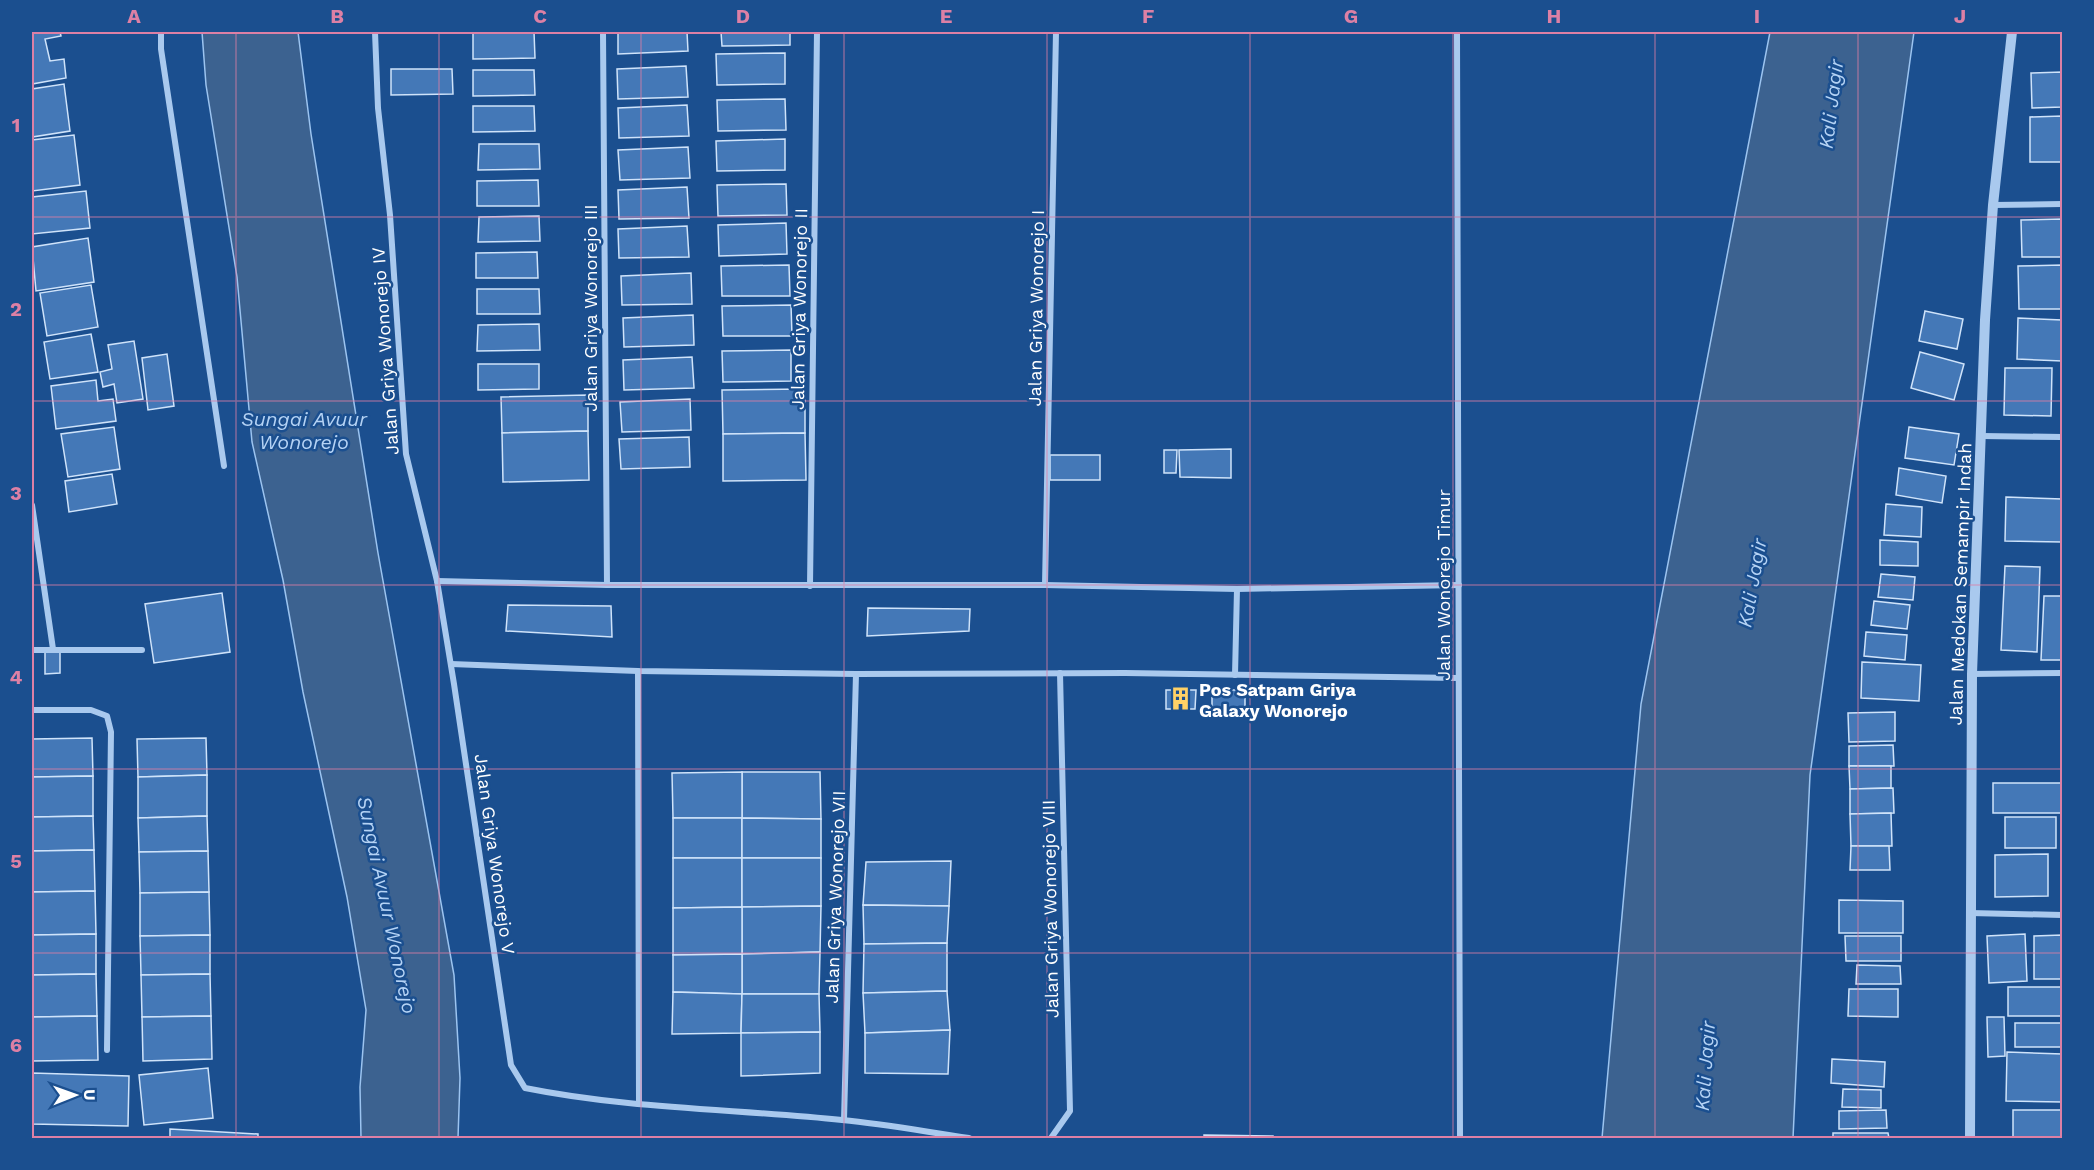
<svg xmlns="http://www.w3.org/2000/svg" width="2094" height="1170" font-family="'Work Sans',sans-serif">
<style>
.water{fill:#3c6290;stroke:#9cc4f0;stroke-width:1.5}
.building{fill:#4478b7;stroke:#cfe3fa;stroke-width:1.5}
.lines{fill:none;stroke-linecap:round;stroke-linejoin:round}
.minor{stroke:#a9c9ee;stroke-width:6}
.tertiary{stroke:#a9c9ee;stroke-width:10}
.grid{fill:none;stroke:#dd80a5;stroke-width:1.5;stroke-opacity:0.55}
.labels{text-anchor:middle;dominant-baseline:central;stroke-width:5;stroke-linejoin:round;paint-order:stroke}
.street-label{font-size:18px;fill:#fff;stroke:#1b4f8f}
.poi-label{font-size:18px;font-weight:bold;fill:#fff;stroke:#1b4f8f;text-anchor:start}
.water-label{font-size:20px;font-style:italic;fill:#b5d3f5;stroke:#1b4f8f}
.neatline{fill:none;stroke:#dd80a5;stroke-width:2}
.grid-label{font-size:20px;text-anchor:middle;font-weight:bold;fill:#dd80a5}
</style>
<rect width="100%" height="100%" fill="#1b4f8f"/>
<!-- water -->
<g class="water">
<polygon points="202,32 298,32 311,134 378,553 454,975 460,1078 458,1138 361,1138 360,1087 366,1010 347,897 303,692 283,580 252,442 237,277 206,85"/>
<polygon points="1770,32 1914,32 1810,775 1793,1138 1602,1138 1641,704"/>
</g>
<!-- building -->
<g class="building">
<polygon points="32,32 60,32 61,36 45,39 50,61 64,59 66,78 32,84"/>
<polygon points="534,32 535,58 473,59 473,33"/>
<polygon points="618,32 687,32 688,51 618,54"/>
<polygon points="721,32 790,32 790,45 722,46"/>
<polygon points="785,53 785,84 717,85 716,54"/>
<polygon points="686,66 688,97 618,99 617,69"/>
<polygon points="391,69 452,69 453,94 391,95"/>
<polygon points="473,70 534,70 535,95 473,96"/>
<polygon points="2062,72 2062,107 2032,108 2031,73"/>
<polygon points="64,84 70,131 32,137 32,89"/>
<polygon points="785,99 786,130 718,131 717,100"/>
<polygon points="687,105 689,136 619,138 618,108"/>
<polygon points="473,106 534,106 535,131 473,132"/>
<polygon points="2062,116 2062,162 2030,162 2030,117"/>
<polygon points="74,135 80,185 32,191 32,140"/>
<polygon points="785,139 785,170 717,171 716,141"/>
<polygon points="479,144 539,144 540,169 478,170"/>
<polygon points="688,147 690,178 620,180 618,150"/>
<polygon points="538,180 539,206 477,206 477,181"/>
<polygon points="786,184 787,215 718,216 717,185"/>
<polygon points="687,187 689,218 619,219 618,190"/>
<polygon points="86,191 90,228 32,234 32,197"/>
<polygon points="539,216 540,241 478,242 479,217"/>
<polygon points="2062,219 2062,257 2022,257 2021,220"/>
<polygon points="786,223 787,254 719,256 718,225"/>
<polygon points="687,226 689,257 619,258 618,229"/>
<polygon points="88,238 94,282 36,291 32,247"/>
<polygon points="537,252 538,278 476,278 476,253"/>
<polygon points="789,265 790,296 722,296 721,266"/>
<polygon points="2062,265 2062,309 2019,309 2018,266"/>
<polygon points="691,273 692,304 622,305 621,276"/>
<polygon points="91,285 98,327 47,336 40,293"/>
<polygon points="477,289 539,289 540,314 477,314"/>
<polygon points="791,305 792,336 723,336 722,306"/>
<polygon points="1925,311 1963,319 1957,349 1919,341"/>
<polygon points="693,315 694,345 624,347 623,318"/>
<polygon points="2018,318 2062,320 2062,361 2017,359"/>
<polygon points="539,324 540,350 477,351 478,325"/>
<polygon points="91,334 98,372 50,379 44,342"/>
<polygon points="134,341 143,399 117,403 114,384 103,387 100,372 112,369 108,345"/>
<polygon points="791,350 791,381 723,382 722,351"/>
<polygon points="1920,352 1964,364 1954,400 1911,388"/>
<polygon points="167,354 174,406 148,410 142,358"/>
<polygon points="692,357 694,388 624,390 623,360"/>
<polygon points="478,364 539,364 539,389 478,390"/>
<polygon points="2005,368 2052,368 2051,416 2004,415"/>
<polygon points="96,380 98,401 113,399 116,421 56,429 51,386"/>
<polygon points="805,389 805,433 723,434 722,390"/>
<polygon points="588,395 588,431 502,433 501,397"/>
<polygon points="690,399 691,430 622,432 620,402"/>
<polygon points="114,427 120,469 68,477 61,434"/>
<polygon points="1909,427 1959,434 1954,465 1905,458"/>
<polygon points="588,431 589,480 503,482 502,433"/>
<polygon points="805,433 806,480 723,481 723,434"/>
<polygon points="689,437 690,467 621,469 619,439"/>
<polygon points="1231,449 1231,478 1180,477 1179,450"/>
<polygon points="1164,450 1177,450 1176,473 1164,473"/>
<rect x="1050" y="455" width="50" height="25"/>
<polygon points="1899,468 1946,476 1942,503 1896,495"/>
<polygon points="112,474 117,504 69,512 65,481"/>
<polygon points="2006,497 2062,499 2062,542 2005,541"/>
<polygon points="1886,504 1922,507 1921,537 1884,535"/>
<polygon points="1880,540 1918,542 1918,566 1880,565"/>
<polygon points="2005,566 2040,567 2037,652 2001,650"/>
<polygon points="1881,574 1915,577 1913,600 1878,597"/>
<polygon points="222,593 230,652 154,663 145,604"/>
<polygon points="2044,596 2062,596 2062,660 2041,660"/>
<polygon points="1874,601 1910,605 1907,629 1871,625"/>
<polygon points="508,605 611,606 612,637 506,631"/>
<polygon points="868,608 970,609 969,631 867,636"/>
<polygon points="1866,632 1907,635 1905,660 1864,656"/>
<polygon points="45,652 60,652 60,673 45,674"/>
<polygon points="1862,662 1921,665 1919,701 1861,698"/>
<polygon points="1166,690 1196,690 1195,709 1166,709"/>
<polygon points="1212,690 1245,690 1245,710 1212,709"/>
<polygon points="1895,712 1895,741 1849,742 1848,713"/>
<polygon points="92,738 93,776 32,777 32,739"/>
<polygon points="206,738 207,775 138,777 137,739"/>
<polygon points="1893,745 1894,766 1849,766 1849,746"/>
<polygon points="1849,766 1891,766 1891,788 1850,789"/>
<polygon points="742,772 820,772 821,819 742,818"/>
<polygon points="742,772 742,818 673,818 672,773"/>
<polygon points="207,775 207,816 138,818 138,777"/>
<polygon points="93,776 93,816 32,817 32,777"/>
<rect x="1993" y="783" width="69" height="30"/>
<polygon points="1893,788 1894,813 1850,814 1850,789"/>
<polygon points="1891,813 1892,846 1851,846 1850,814"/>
<polygon points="93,816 94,850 32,851 32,817"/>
<polygon points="207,816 208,851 139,852 138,818"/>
<rect x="2005" y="817" width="51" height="31"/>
<rect x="673" y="818" width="69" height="40"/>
<polygon points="742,818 821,819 821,858 742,858"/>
<polygon points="1851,846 1889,846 1890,870 1850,870"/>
<polygon points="94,850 95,891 32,892 32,851"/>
<polygon points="208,851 209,892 140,893 139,852"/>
<polygon points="2048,854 2048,896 1995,897 1995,855"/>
<polygon points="673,858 742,858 742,907 673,908"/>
<polygon points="742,858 821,858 821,906 742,907"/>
<polygon points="951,861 949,906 863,905 866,862"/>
<polygon points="95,891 96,934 32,935 32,892"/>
<polygon points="209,892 210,935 140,936 140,893"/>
<polygon points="1839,900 1903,901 1903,933 1839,933"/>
<polygon points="863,905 949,906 947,943 864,944"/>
<polygon points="821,906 820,952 742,954 742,907"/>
<polygon points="742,907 742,954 673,955 673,908"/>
<polygon points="96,934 96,974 32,975 32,935"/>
<polygon points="2025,934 2027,981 1989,983 1987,936"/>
<polygon points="210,935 210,974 141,975 140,936"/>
<polygon points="2062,935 2062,979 2034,979 2034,936"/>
<polygon points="1845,936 1901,936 1901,961 1846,961"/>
<polygon points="947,943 947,991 863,993 864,944"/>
<polygon points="820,952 819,994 742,994 742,954"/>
<polygon points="742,954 742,994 673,992 673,955"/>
<polygon points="1857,965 1900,966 1901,984 1856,984"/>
<polygon points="96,974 97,1016 32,1017 32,975"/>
<polygon points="210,974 211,1016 142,1017 141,975"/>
<rect x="2008" y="987" width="54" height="29"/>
<polygon points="1849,989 1898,989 1898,1017 1848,1016"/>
<polygon points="947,991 950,1030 865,1033 863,993"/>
<polygon points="673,992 742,994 741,1033 672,1034"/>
<polygon points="742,994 819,994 820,1032 741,1033"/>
<polygon points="97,1016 98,1060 32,1061 32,1017"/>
<polygon points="211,1016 212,1059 143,1061 142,1017"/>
<polygon points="1987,1017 2004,1017 2005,1056 1988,1057"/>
<rect x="2015" y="1023" width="47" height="24"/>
<polygon points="950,1030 948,1074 865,1073 865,1033"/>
<polygon points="820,1032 820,1073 741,1076 741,1033"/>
<polygon points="2007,1052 2062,1054 2062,1102 2006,1101"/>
<polygon points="1832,1059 1885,1062 1884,1087 1831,1083"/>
<polygon points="208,1068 213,1118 144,1125 139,1075"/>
<polygon points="32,1073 129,1076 128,1126 32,1124"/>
<polygon points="1843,1089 1881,1090 1881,1108 1842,1107"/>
<polygon points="1886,1110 1887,1128 1839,1129 1839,1111"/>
<rect x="2013" y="1110" width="49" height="28"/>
<polygon points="170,1129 258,1134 258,1138 170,1138"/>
<polygon points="1833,1133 1888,1133 1889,1138 1833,1138"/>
<polygon points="1204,1135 1273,1136 1273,1138 1204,1138"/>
</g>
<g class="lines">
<!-- minor -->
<g class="minor">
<polyline points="161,32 161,49 224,466"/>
<path d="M375,32L378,108L390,215L406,454L437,581L454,684L511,1065L525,1088C629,1109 737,1109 842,1120C885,1124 927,1132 969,1138"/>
<polyline points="603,32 607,585"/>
<polyline points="1457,32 1460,1138"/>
<polyline points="1993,205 2062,204"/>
<polyline points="1982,436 2062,437"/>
<polyline points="32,505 53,649"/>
<polyline points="437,581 607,585 1045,585 1237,589 1459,585"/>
<polyline points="1045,585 1056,32"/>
<polyline points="810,586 817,32"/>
<polyline points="32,650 142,650"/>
<polyline points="451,664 638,671 856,674 1125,673 1458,678"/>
<polyline points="638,671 639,1104"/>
<polyline points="1972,674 2062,673"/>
<polyline points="1235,675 1237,589"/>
<polyline points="32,710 91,710 107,716 111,732 107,1050"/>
<polyline points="1970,913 2062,915"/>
<polyline points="844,1120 856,674"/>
<polyline points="1051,1138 1070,1111 1060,673"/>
</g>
<!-- tertiary -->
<polyline class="tertiary" points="1970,1138 1972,674 1985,320 1993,205 2012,32"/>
</g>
<!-- grid -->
<path class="grid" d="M236,32V1138M439,32V1138M641,32V1138M844,32V1138M1047,32V1138M1250,32V1138M1453,32V1138M1655,32V1138M1858,32V1138M32,217H2062M32,401H2062M32,585H2062M32,769H2062M32,953H2062"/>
<!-- icons -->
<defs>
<symbol id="building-bare" viewBox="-9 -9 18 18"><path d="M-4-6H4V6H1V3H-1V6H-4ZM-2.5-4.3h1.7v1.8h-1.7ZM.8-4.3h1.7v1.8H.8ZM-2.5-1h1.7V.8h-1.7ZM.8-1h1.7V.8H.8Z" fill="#ffd166" stroke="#1b4f8f" stroke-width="2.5" paint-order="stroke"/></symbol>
</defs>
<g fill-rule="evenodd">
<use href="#building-bare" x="1164" y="682" width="33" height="33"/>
</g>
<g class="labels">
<!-- street labels -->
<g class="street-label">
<text transform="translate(590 308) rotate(-90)">Jalan Griya Wonorejo III</text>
<text transform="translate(1036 308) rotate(-89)">Jalan Griya Wonorejo I</text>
<text transform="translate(799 309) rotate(-89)">Jalan Griya Wonorejo II</text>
<text transform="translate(385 351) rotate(-94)">Jalan Griya Wonorejo IV</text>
<text transform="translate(1960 584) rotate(-88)">Jalan Medokan Semampir Indah</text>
<text transform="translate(1443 585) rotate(-90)">Jalan Wonorejo Timur</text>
<text transform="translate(495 854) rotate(82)">Jalan Griya Wonorejo V</text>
<text transform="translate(835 897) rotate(-88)">Jalan Griya Wonorejo VII</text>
<text transform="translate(1050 909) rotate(-91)">Jalan Griya Wonorejo VIII</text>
</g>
<!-- poi labels -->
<g class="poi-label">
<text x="1199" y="689">Pos Satpam Griya<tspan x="1199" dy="21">Galaxy Wonorejo</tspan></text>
</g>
<!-- water labels -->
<g class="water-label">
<text transform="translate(1831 104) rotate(-83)">Kali Jagir</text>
<text x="304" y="419">Sungai Avuur<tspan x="304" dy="23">Wonorejo</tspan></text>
<text transform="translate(1752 583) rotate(-80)">Kali Jagir</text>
<text transform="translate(387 905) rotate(78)">Sungai Avuur Wonorejo</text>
<text transform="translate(1705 1066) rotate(-86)">Kali Jagir</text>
</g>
</g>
<!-- border -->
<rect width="2094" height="1170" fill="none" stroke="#1b4f8f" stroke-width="66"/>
<!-- north arrow -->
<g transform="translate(75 1095) rotate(89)" stroke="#1b4f8f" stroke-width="4.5" paint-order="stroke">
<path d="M0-4.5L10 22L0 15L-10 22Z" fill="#ffffff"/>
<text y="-9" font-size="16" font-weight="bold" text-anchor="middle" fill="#ffffff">U</text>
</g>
<rect x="33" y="33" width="2028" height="1104" class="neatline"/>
<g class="grid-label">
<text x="134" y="23">A</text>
<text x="337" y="23">B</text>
<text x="540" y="23">C</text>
<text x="743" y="23">D</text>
<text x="946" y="23">E</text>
<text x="1148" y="23">F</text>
<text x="1351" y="23">G</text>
<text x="1554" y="23">H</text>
<text x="1757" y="23">I</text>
<text x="1960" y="23">J</text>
<text x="16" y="132">1</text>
<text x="16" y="316">2</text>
<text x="16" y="500">3</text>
<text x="16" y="684">4</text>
<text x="16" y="868">5</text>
<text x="16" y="1052">6</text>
</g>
</svg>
